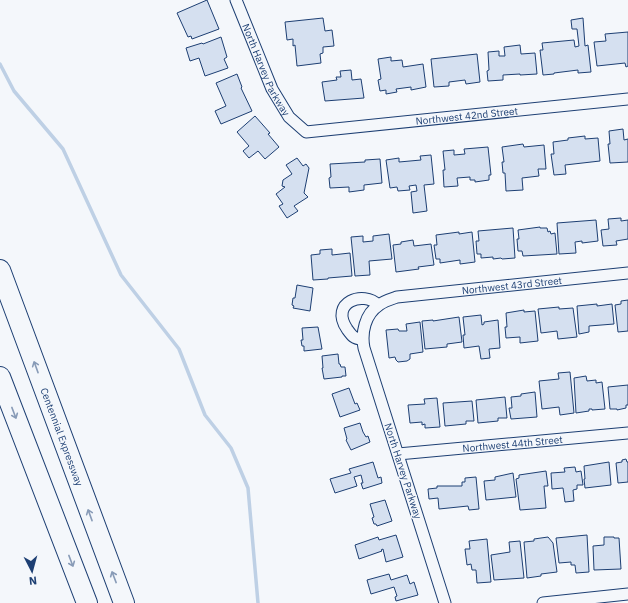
<svg xmlns="http://www.w3.org/2000/svg" width="628" height="603" font-family="'IBM Plex Sans',sans-serif">
<style>
.lines{fill:none;stroke-linecap:round;stroke-linejoin:round}
.stream{stroke:#bed0e5;stroke-width:3.5}
.building{fill:#d5e0f0;stroke:#1d3f73}
.minor-casing{stroke:#1d3f73;stroke-width:13}
.motorway-casing{stroke:#1d3f73;stroke-width:22}
.minor{stroke:#f4f7fb;stroke-width:11}
.motorway{stroke:#f4f7fb;stroke-width:20}
.oneway{stroke:#889bb7}
.labels{text-anchor:middle;dominant-baseline:central;stroke-width:3;stroke-linejoin:round;paint-order:stroke}
.street-label{font-size:10px;fill:#1d3f73;stroke:#f4f7fb}
</style>
<rect width="100%" height="100%" fill="#f4f7fb"/>
<g class="lines">
<!-- stream -->
<polyline class="stream" points="0,64 14,91 63,149 121,275 179,349 205,415 231,448 248,488 258,603"/>
</g>
<!-- building -->
<g class="building">
<polygon points="207,0 219,29 192,39 191,36 188,37 177,13"/>
<polygon points="323,18 325,31 332,30 334,46 323,47 323,53 320,54 321,63 297,66 295,45 293,46 293,39 287,40 285,22"/>
<polygon points="583,18 585,46 588,45 591,72 578,73 578,70 554,73 554,74 543,75 540,50 543,50 542,43 574,40 575,47 579,46 577,29 572,29 571,20"/>
<polygon points="628,32 628,66 626,67 625,63 597,66 594,42 606,41 605,34"/>
<polygon points="221,37 227,57 224,59 228,68 205,76 199,58 190,61 186,48 202,43 203,44"/>
<polygon points="520,45 521,54 535,53 537,74 520,75 520,74 503,75 503,80 488,81 487,71 489,70 488,52 499,51 499,56 505,56 504,47"/>
<polygon points="477,54 480,82 466,84 465,80 449,82 449,86 434,87 431,59"/>
<polygon points="391,57 391,61 402,60 403,67 423,64 426,87 411,90 411,87 396,89 397,92 386,94 386,90 380,91 378,80 381,79 378,59"/>
<polygon points="351,70 352,80 361,79 364,98 325,101 322,82 337,80 336,77 341,77 340,71"/>
<polygon points="237,74 242,87 241,88 252,111 221,124 215,111 226,106 216,83"/>
<polygon points="255,116 270,133 268,134 279,147 265,159 258,151 249,158 243,151 249,146 237,132"/>
<polygon points="623,129 624,140 628,139 628,162 610,163 608,144 610,144 609,131"/>
<polygon points="585,136 585,139 598,138 600,161 565,165 566,174 554,175 551,154 554,154 553,142 568,140 568,138"/>
<polygon points="523,144 524,147 544,145 546,169 538,169 539,176 522,178 523,190 506,191 505,173 503,173 502,162 504,162 502,147"/>
<polygon points="488,147 491,175 489,175 489,180 475,182 475,180 470,180 470,177 457,178 458,186 444,187 443,170 445,170 443,151 454,150 454,155 465,154 464,149"/>
<polygon points="431,155 434,184 424,185 427,211 413,213 411,192 417,191 416,185 409,186 410,190 398,191 397,187 390,188 386,160 399,158 399,162 421,160 420,156"/>
<polygon points="297,158 303,166 306,164 309,168 304,193 308,197 294,206 298,211 287,218 279,206 283,204 276,194 285,187 282,186 283,180 292,174 286,165"/>
<polygon points="380,159 382,183 364,185 364,190 349,192 349,187 330,188 329,178 331,177 330,164 365,162 365,160"/>
<polygon points="621,218 621,221 628,220 628,239 616,241 617,245 603,246 601,230 609,229 608,219"/>
<polygon points="596,220 598,241 582,243 582,241 575,242 576,253 559,254 557,223"/>
<polygon points="540,227 540,228 547,228 548,232 550,231 551,234 555,233 557,254 523,256 522,251 518,251 517,239 519,239 518,230"/>
<polygon points="513,228 515,258 502,259 501,258 493,259 493,257 481,258 481,254 477,254 476,241 479,241 478,231"/>
<polygon points="459,232 459,234 472,232 475,262 460,264 460,260 440,263 440,259 436,259 434,245 437,245 436,235"/>
<polygon points="389,234 392,259 369,261 370,275 355,276 351,237 363,236 363,242 373,241 373,236"/>
<polygon points="413,240 414,246 431,244 434,265 418,267 419,269 396,272 393,245 401,244 401,242"/>
<polygon points="332,249 332,255 350,253 352,276 328,278 328,279 313,280 311,255 320,254 320,250"/>
<polygon points="297,285 313,288 310,311 293,308 294,306 292,305 293,298 295,298"/>
<polygon points="628,300 628,331 618,332 615,305 621,304 621,301"/>
<polygon points="597,304 597,306 612,304 614,324 589,326 589,332 579,334 577,306"/>
<polygon points="559,307 559,309 573,308 577,337 558,339 557,331 541,333 538,309"/>
<polygon points="524,310 524,312 535,311 538,341 520,343 520,337 506,338 505,327 507,327 506,313"/>
<polygon points="481,315 482,325 484,324 484,322 498,320 500,348 489,349 490,358 481,359 479,346 464,348 463,335 465,335 463,317"/>
<polygon points="459,317 462,342 447,344 447,347 425,349 422,321 433,320 433,321"/>
<polygon points="420,322 423,352 410,354 410,359 407,361 398,362 396,360 395,357 389,358 386,330 398,329 399,331 407,331 406,324"/>
<polygon points="318,327 322,349 304,351 304,346 302,346 301,340 303,340 302,328"/>
<polygon points="338,354 339,364 340,364 341,367 345,367 346,376 342,376 342,377 324,379 322,368 323,368 322,356"/>
<polygon points="570,372 574,413 560,415 559,407 542,409 539,381 559,379 558,373"/>
<polygon points="586,376 587,381 596,380 596,383 602,382 605,409 592,410 592,409 589,409 589,411 576,413 574,378"/>
<polygon points="628,385 628,405 626,405 626,408 617,410 617,409 610,409 608,387"/>
<polygon points="349,388 355,404 357,403 360,410 340,417 332,394"/>
<polygon points="535,392 537,417 511,419 509,408 512,408 511,397 521,396 521,394"/>
<polygon points="505,397 507,418 498,418 498,421 478,423 476,400"/>
<polygon points="437,398 440,427 425,428 425,424 422,425 422,422 410,423 408,405 425,404 424,399"/>
<polygon points="472,401 474,421 466,421 466,424 445,426 443,403"/>
<polygon points="360,423 363,432 366,437 368,436 370,442 351,450 346,440 347,439 344,428"/>
<polygon points="626,459 627,462 628,462 628,482 618,483 616,463 622,462 622,460"/>
<polygon points="373,462 378,478 381,477 382,483 363,489 361,483 363,483 361,475 354,477 357,486 335,493 330,479 351,473 349,469"/>
<polygon points="609,462 611,485 585,488 584,479 585,479 584,466"/>
<polygon points="575,467 576,472 581,471 583,485 577,485 577,489 573,490 574,501 565,502 563,488 552,489 551,473 565,472 564,468"/>
<polygon points="546,471 548,486 544,486 546,508 520,510 516,479 519,478 519,475"/>
<polygon points="513,473 516,497 486,500 484,481 495,480 495,477"/>
<polygon points="476,477 479,509 469,510 468,506 439,509 438,498 429,499 428,489 437,488 437,486 462,486 462,482 465,482 465,478"/>
<polygon points="385,500 392,521 377,526 376,524 374,524 372,518 374,517 370,504"/>
<polygon points="396,535 403,557 386,562 383,549 381,550 382,551 359,559 355,545 378,537 379,540"/>
<polygon points="587,535 589,572 576,573 575,565 571,565 571,562 559,563 556,538"/>
<polygon points="548,537 553,543 557,572 541,574 541,576 527,578 524,542 534,541 534,539"/>
<polygon points="604,537 614,537 614,538 619,538 621,569 594,570 593,546 604,545"/>
<polygon points="487,539 491,582 477,583 476,570 472,570 471,564 467,565 465,549 470,549 469,541"/>
<polygon points="520,541 524,578 494,580 491,555 510,552 509,542"/>
<polygon points="389,574 391,580 407,575 410,584 414,582 418,595 396,601 395,597 397,596 394,587 371,594 367,580"/>
</g>
<g class="lines">
<defs>
<g id="minor">
<path id="s1" d="M236,0L272,89L289,117L306,132L628,99"/>
<path d="M362,339C354,339 352,336 347,329C329,302 364,290 378,305"/>
<path id="s2" d="M398,454L628,433"/>
<path id="s3" d="M445,603L364,348C361,333 365,314 379,305C384,301 391,299 397,297L628,273"/>
<polyline points="543,603 628,594"/>
</g>
<g id="motorway">
<path id="s4" d="M0,270L124,603"/>
<polyline points="0,377 87,603"/>
</g>
</defs>
<!-- minor casing -->
<use href="#minor" class="minor-casing"/>
<!-- motorway casing -->
<use href="#motorway" class="motorway-casing"/>
<!-- minor -->
<use href="#minor" class="minor"/>
<!-- motorway -->
<use href="#motorway" class="motorway"/>
</g>
<!-- one-way arrows -->
<defs><path id="oneway-shaft" d="M-6 0H5M1.5-3L5.5 0L1.5 3" fill="none" stroke-width="1.6" stroke-linecap="round" stroke-linejoin="round"/></defs>
<g class="oneway">
<use href="#oneway-shaft" transform="translate(36 367) rotate(-110)"/>
<use href="#oneway-shaft" transform="translate(14 413) rotate(69)"/>
<use href="#oneway-shaft" transform="translate(90 515) rotate(-110)"/>
<use href="#oneway-shaft" transform="translate(71 561) rotate(69)"/>
<use href="#oneway-shaft" transform="translate(114 577) rotate(-111)"/>
</g>
<g class="labels">
<!-- street labels -->
<g class="street-label">
<text stroke="none"><textPath href="#s1" startOffset="76">North Harvey Parkway</textPath></text>
<text stroke="none"><textPath href="#s1" startOffset="313">Northwest 42nd Street</textPath></text>
<text stroke="none"><textPath href="#s3" startOffset="451">Northwest 43rd Street</textPath></text>
<text stroke="none"><textPath href="#s4" startOffset="178">Centennial Expressway</textPath></text>
<text stroke="none"><textPath href="#s2" startOffset="115">Northwest 44th Street</textPath></text>
<text transform="translate(403 471) rotate(72)">North Harvey Parkway</text>
</g>
</g>
<!-- north arrow -->
<g transform="translate(32 571) rotate(174)" stroke="#f4f7fb" stroke-width="3" paint-order="stroke">
<path d="M0-3L7 15L0 10L-7 15Z" fill="#1d3f73"/>
<text y="-6" font-size="11" font-weight="bold" text-anchor="middle" fill="#1d3f73">N</text>
</g>
</svg>
